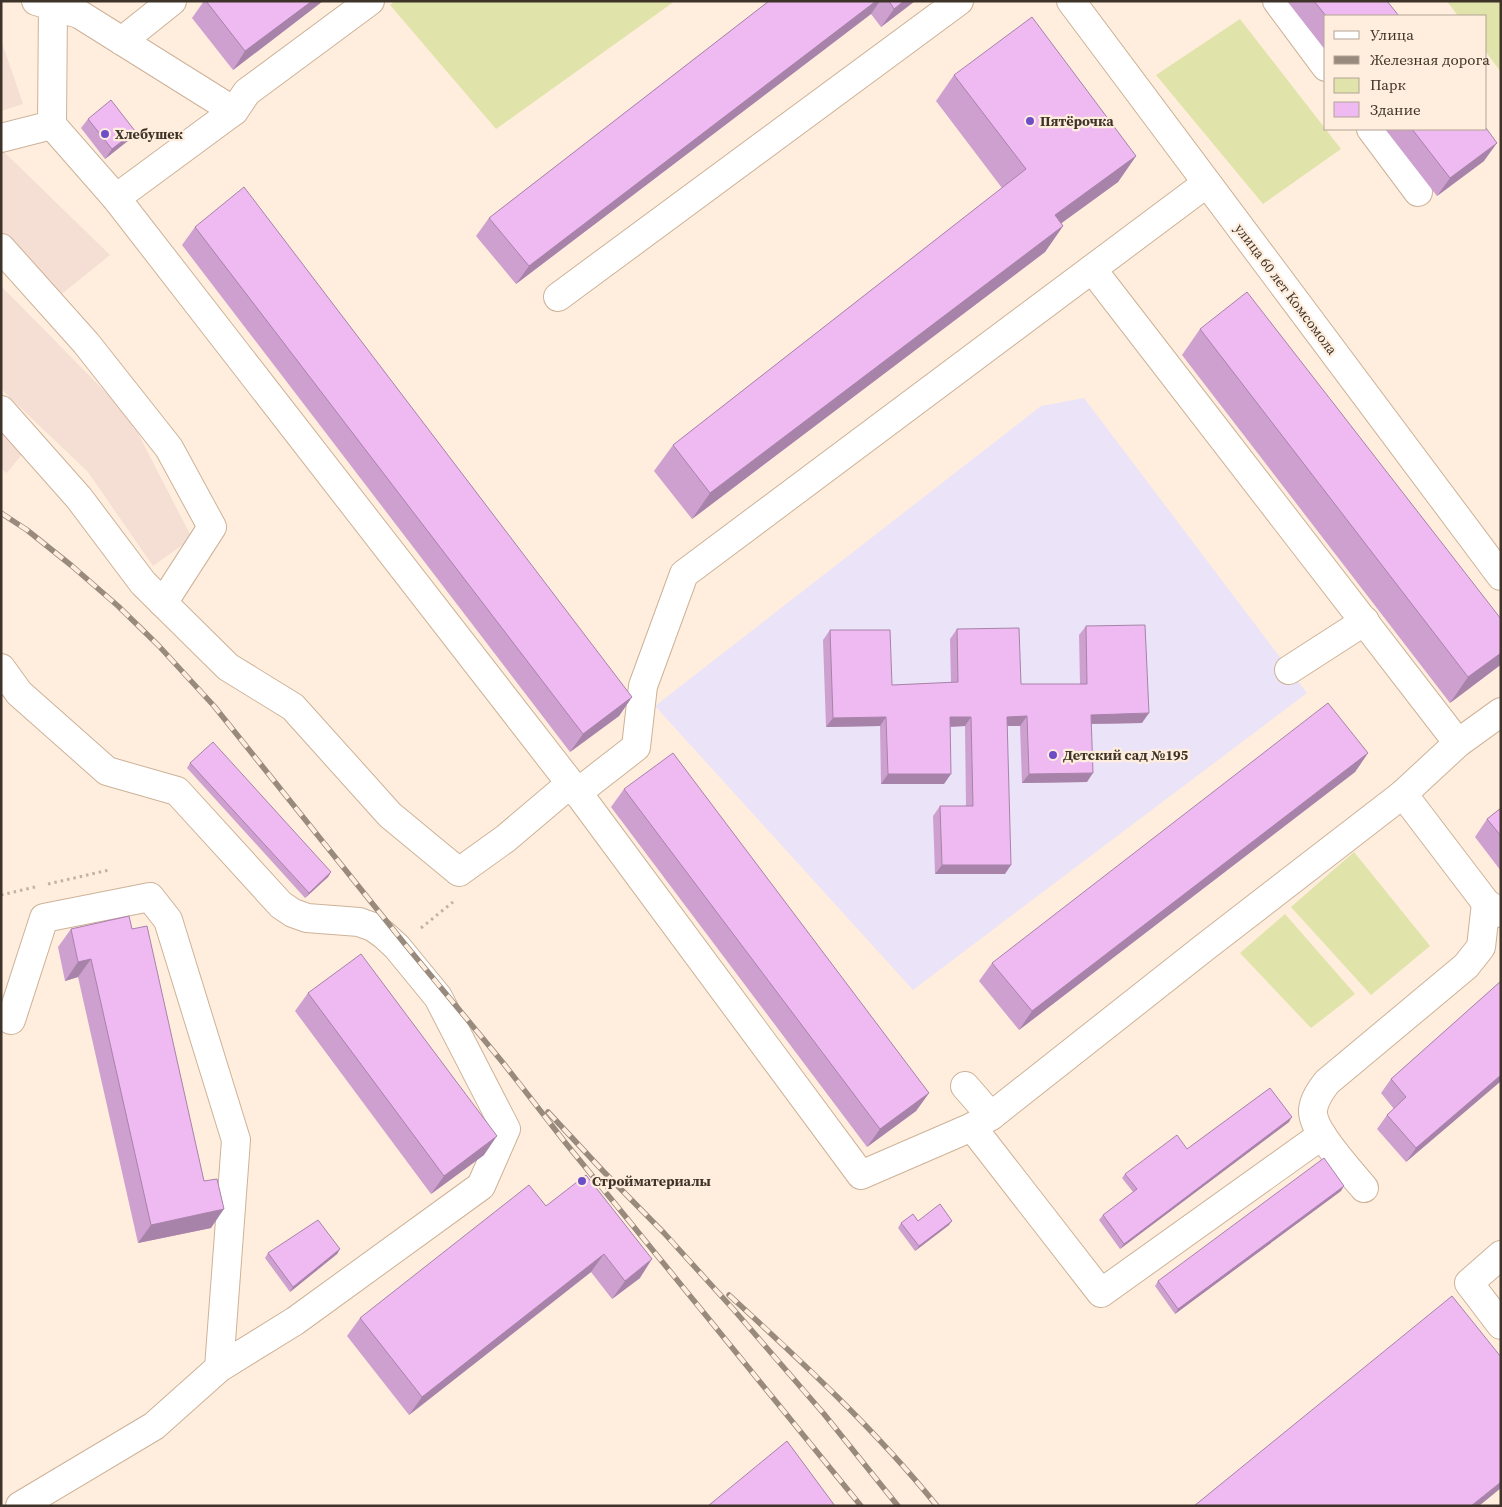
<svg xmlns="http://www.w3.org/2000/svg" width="1502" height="1507" font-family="'Source Serif 4',serif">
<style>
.industrial{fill:#f5ded3}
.education{fill:#ebe3f8}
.green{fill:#e0e3aa}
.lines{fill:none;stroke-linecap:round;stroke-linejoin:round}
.minor-casing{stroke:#cdb298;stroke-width:30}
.path{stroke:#c1b2a3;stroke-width:3;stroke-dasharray:2.5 4;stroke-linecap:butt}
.minor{stroke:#fff;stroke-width:28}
.rail-casing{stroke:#988a7d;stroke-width:5.5}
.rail{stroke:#fed;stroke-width:4;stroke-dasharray:11;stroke-linecap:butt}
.wall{fill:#cea0cf}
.shaded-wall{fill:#a782a9}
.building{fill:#efbaf1;stroke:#a782a9}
.poi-dot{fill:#6d4dc7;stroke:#fed;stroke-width:2}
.labels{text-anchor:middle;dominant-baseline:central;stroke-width:4.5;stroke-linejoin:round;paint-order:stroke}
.poi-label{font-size:14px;font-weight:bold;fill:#3e3329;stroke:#fed;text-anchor:start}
.street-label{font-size:14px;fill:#3e3329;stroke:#fed}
</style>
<rect width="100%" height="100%" fill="#fed"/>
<!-- industrial -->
<g class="industrial">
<polygon points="1,40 23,104 1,111"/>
<polygon points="1,149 110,255 58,297 1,233"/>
<polygon points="1,286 129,416 192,538 153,566 88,472 1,389"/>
<polygon points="1,430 26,449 7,473 1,469"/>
</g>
<!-- education -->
<polygon class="education" points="1084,398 1307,693 913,990 655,706 1041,406"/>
<!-- green -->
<g class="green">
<polygon points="395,1 675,1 496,129 390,5"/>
<polygon points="1447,1 1501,1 1501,72 1486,52 1486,16 1458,16"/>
<polygon points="1240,19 1341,149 1263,204 1156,75"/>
<polygon points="1354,852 1430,946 1371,995 1291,907"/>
<polygon points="1285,914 1355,994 1311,1028 1240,953"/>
</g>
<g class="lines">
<defs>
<g id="minor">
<polyline points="36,1 79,14 234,111 116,198 581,797 861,1175 972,1127 991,1116 1205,947 1403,794 1458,743 1501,712"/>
<polyline points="1071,1 1501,576"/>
<polyline points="1277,1 1326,67"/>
<polyline points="122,41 172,1"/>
<polyline points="234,111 247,92 370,1"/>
<polyline points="52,125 116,198"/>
<polyline points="1371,129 1418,192"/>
<polyline points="1,138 52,125 53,6"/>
<polyline points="1,248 86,343 169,448 212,527 163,603"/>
<polyline points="1092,269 1458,743"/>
<polyline points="558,297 959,1"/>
<polyline points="1,410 79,498 143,583 228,667 293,707 390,815 459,872 505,839 570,784"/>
<polyline points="1,668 19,693 107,771 177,791 281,905 293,913 307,918 359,922 373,927 384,935 397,947 438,997 506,1129 481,1186 295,1321 219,1368 154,1426 20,1506"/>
<polyline points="1289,670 1365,621"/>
<polyline points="577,793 636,747 643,686 684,574 1207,183"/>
<polyline points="1403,794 1486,903 1501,913"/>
<polyline points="11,1020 44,918 150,897 168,920 236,1140 219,1368"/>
<polyline points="965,1086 991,1116"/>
<polyline points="972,1127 1101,1293 1322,1135"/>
<path d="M1364,1188C1351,1172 1311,1130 1313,1110C1314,1099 1321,1090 1327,1082L1466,966L1481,947L1486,903"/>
<polyline points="1501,1255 1469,1283 1501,1325"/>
</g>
</defs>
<!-- minor casing -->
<use href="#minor" class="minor-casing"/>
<!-- path -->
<g class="path">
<polyline points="48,884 109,870"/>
<polyline points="1,895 35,887"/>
<polyline points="421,928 453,902"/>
</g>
<!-- minor -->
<use href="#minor" class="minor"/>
<defs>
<g id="rail">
<polyline points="1,513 27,530 72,566 118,606 158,645 214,706 404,943 504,1064 564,1141 861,1506"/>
<polyline points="548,1112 603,1171 664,1233 734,1310 824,1414 898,1506"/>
<path d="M729,1295C802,1362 875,1429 937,1506"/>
</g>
</defs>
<!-- rail casing -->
<use href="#rail" class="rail-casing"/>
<!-- rail -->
<use href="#rail" class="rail"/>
</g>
<!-- wall -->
<g class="wall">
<polygon points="204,1 323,1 233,70 192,18"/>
<polygon points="769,1 915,1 881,27 871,14 516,284 476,236 489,218"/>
<polygon points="1287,1 1387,1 1326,16 1326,51"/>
<polygon points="954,75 1136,156 1118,182 1061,223 1063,226 1045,252 692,519 654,471 673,445 1002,188 936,101"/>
<polygon points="88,119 129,140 105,159 81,128"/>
<polygon points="1385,129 1486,129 1484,161 1437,196"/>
<polygon points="195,227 632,697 619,716 570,752 182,245"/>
<polygon points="1200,329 1501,619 1501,664 1499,666 1450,703 1182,355"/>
<polygon points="1086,626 1142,723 1091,724 1087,782 1022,783 1020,726 1007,726 1005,874 935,874 933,816 940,806 966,806 965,726 950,727 944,784 881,784 880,726 826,727 823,640 830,630 892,685 951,683 950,639 957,629 1021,684 1080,684 1079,635"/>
<polygon points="1368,753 1355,772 1019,1030 979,981 992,963"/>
<polygon points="190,763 331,872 328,877 305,898 187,768"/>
<polygon points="624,789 929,1093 916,1111 867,1147 611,807"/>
<polygon points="1501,808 1501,871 1475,837 1487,819"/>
<polygon points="71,929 132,929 204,1181 211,1228 138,1243 78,977 65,981 58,947"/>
<polygon points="1501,981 1501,1081 1406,1162 1377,1129 1387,1115 1394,1109 1381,1093 1391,1079"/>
<polygon points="308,993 484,1155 431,1194 295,1011"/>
<polygon points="1289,1122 1120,1249 1099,1220 1103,1215 1133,1192 1122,1178 1125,1174 1187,1149"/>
<polygon points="1341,1191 1175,1314 1155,1286 1158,1281"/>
<polygon points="546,1206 640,1278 612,1299 591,1272 409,1415 347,1336 360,1318"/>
<polygon points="918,1221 949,1225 915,1251 898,1228 901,1223"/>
<polygon points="340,1249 337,1254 290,1292 265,1258 268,1253"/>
</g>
<!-- shaded-wall -->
<g class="shaded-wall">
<polygon points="312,1 323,1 233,70 245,51"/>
<polygon points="876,1 880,1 871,14 516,284 529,266"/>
<polygon points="904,1 915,1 881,27 894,9"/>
<polygon points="135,131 129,140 105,159 112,149"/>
<polygon points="1497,143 1484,161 1437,196 1450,178"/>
<polygon points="1136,156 1118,182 1037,241 1055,215"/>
<polygon points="1063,226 1045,252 692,519 710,493"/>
<polygon points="1501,653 1501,664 1499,666 1450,703 1468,677"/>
<polygon points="632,697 619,716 570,752 583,734"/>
<polygon points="1149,713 1142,723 1084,724 1091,715"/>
<polygon points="1027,716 1020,726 1000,726 1007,717"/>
<polygon points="886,717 880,726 826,727 833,718"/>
<polygon points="950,717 971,717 965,726 944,727"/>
<polygon points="1368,753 1355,772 1019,1030 1032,1011"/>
<polygon points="1093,773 1087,782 1022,783 1029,774"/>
<polygon points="888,774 951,774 944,784 881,784"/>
<polygon points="942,865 1011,865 1005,874 935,874"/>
<polygon points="331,872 328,877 305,898 309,893"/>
<polygon points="91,959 78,977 65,981 78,962"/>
<polygon points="1501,1075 1501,1081 1406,1162 1416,1148"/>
<polygon points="929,1093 916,1111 867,1147 880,1129"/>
<polygon points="1292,1117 1289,1122 1120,1249 1124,1244"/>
<polygon points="497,1136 484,1155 431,1194 444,1176"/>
<polygon points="1344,1186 1341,1191 1175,1314 1178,1309"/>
<polygon points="224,1209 211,1228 138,1243 151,1225"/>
<polygon points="952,1221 949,1225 915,1251 919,1246"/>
<polygon points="340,1249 337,1254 290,1292 293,1287"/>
<polygon points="604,1254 591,1272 409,1415 422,1397"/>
<polygon points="652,1259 640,1278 612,1299 625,1281"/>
<polygon points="1501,1482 1501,1488 1479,1506 1471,1506"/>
</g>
<!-- building -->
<g class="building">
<polygon points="206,1 312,1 245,51"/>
<polygon points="769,1 876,1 529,266 489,218"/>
<polygon points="889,1 904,1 894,9"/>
<polygon points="1314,1 1387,1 1399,16 1326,16"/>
<polygon points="1032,17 1136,156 1055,215 1063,226 710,493 673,445 1026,169 954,75"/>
<polygon points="111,100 135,131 112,149 88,119"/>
<polygon points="1486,128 1497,143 1450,178 1412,129 1486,129"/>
<polygon points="244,187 632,697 583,734 195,227"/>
<polygon points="1247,292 1501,619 1501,653 1468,677 1200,329"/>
<polygon points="1145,625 1149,713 1091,715 1093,773 1029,774 1027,716 1007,717 1011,865 942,865 940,806 973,806 971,717 950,717 951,774 888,774 886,717 833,718 830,630 890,630 892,685 958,682 957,629 1019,628 1021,684 1087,684 1086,626"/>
<polygon points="1328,703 1368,753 1032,1011 992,963"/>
<polygon points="213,742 331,872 309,893 190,763"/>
<polygon points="673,753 929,1093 880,1129 624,789"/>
<polygon points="1501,808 1501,836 1487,819"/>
<polygon points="129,916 132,929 147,926 204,1181 217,1179 224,1209 151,1225 91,959 78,962 71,929"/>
<polygon points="361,954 497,1136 444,1176 308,993"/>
<polygon points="1501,981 1501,1075 1416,1148 1387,1115 1406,1097 1391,1079"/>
<polygon points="1270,1088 1292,1117 1124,1244 1103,1215 1137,1189 1125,1174 1177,1135 1187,1149"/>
<polygon points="1324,1158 1344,1186 1178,1309 1158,1281"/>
<polygon points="586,1175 652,1259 625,1281 604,1254 422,1397 360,1318 529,1185 546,1206"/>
<polygon points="940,1204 952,1221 919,1246 901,1223 913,1214 918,1221"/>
<polygon points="318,1220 340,1249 293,1287 268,1253"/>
<polygon points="1452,1296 1501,1357 1501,1482 1471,1506 1194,1506"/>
<polygon points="787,1441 835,1506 708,1506"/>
</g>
<!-- markers -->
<g class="poi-dot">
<circle cx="1030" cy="121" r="5"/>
<circle cx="105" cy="134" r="5"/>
<circle cx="1053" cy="755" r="5"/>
<circle cx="582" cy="1181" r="5"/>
</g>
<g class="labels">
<!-- poi labels -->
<g class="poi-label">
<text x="1040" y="121">Пятёрочка</text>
<text x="115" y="134">Хлебушек</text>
<text x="1063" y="755">Детский сад №195</text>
<text x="592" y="1181">Стройматериалы</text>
</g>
<!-- street labels -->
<g class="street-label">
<text transform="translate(1286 289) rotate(53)">улица 60 лет Комсомола</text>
</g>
</g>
<!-- border -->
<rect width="1502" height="1507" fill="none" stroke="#3e3329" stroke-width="5"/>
<!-- legend -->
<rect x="1324" y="15" width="162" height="115" fill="#ffeedd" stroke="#b2a395"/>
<rect x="1334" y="31" width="25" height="8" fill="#ffffff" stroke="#b2a395"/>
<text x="1370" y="40" font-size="15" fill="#3e3329">Улица</text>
<rect x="1334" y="56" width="25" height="8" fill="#988a7d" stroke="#b2a395"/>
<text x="1370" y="65" font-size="15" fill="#3e3329">Железная дорога</text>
<rect x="1334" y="78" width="25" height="15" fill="#e0e3aa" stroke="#b2a395"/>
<text x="1370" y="90" font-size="15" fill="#3e3329">Парк</text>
<rect x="1334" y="102" width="25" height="15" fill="#efbaf1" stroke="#b2a395"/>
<text x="1370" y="115" font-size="15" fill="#3e3329">Здание</text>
</svg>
